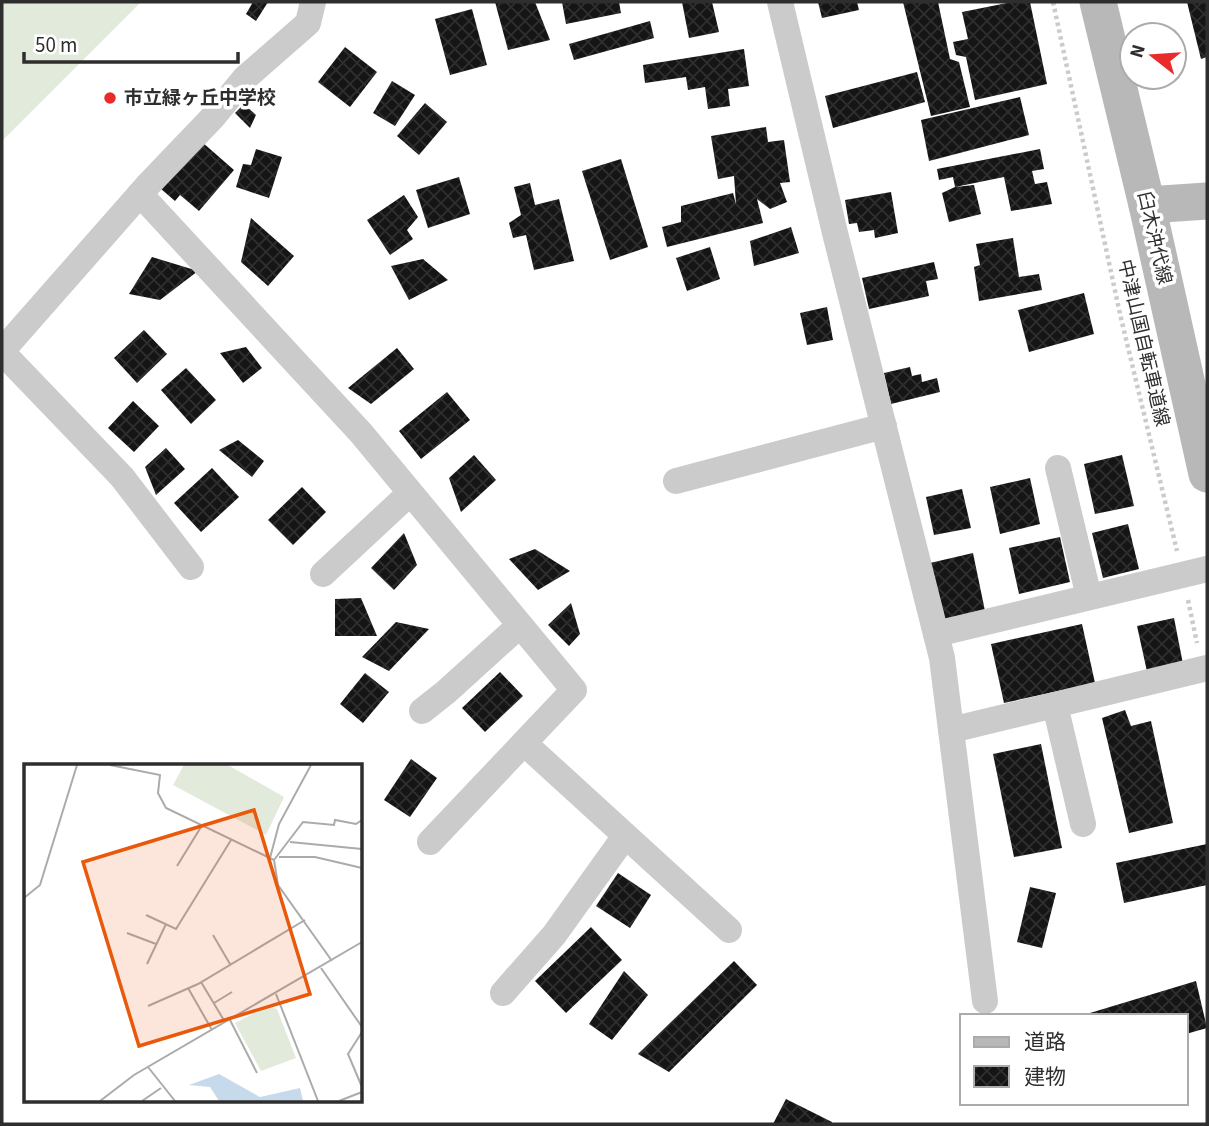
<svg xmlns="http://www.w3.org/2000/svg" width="1209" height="1126" font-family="'Source Sans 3','Noto Sans JP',sans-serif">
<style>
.pitch{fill:#e2ebdb}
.building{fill:url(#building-cross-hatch)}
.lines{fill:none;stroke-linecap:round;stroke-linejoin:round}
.path{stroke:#cbcbcb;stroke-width:4.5;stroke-dasharray:3.5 3.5;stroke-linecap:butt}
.street{stroke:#cbcbcb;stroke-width:26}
.secondary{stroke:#b8b8b8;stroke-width:37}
.poi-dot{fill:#e92c2b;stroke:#fff;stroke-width:2.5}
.labels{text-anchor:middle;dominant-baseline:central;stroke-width:7;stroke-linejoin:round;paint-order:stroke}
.poi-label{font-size:19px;font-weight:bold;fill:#2e2e2e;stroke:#fff;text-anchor:start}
.street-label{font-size:19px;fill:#2e2e2e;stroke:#fff}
.inset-road{fill:none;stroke:#ababab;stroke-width:2}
.view{fill:#e8590c;fill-opacity:0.15;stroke:#e8590c;stroke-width:3.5}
.inset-edge{fill:none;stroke:#2e2e2e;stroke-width:3.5}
</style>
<defs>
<pattern id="building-cross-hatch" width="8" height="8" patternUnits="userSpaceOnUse" patternTransform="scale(1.75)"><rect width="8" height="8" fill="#151515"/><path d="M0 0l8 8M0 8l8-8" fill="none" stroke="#2f2f2f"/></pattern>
</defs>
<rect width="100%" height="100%" fill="#fff"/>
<!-- pitch -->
<polygon class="pitch" points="2,2 141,2 2,141"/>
<!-- building -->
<g class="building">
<polygon points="253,2 268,2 256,21 246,14"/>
<polygon points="495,2 535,2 550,40 508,50"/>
<polygon points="562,2 619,2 621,13 566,24"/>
<polygon points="682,2 712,2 719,32 689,38"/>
<polygon points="818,2 857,2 859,10 822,18"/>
<polygon points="903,2 938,2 950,59 959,62 970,107 931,116"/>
<polygon points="1012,2 1030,2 1047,84 975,100 966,57 956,55 953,42 968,39 962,12"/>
<polygon points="1187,2 1207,2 1207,57 1201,59"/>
<polygon points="472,9 487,65 450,75 435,19"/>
<polygon points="650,21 654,38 574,60 569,44"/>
<polygon points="345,47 377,72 350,107 318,82"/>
<polygon points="744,49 749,86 728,89 730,106 708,109 705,87 688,90 686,77 645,83 643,65"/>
<polygon points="917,72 925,102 833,128 825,96"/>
<polygon points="392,81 415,95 395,126 373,113"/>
<polygon points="1020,97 1029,135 929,161 921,120"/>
<polygon points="425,103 447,122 419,155 397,136"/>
<polygon points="244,104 256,115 250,128 235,113"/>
<polygon points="766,127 768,142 784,140 790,182 780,183 787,202 770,209 757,199 763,223 667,247 662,227 681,222 681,206 733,193 736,204 734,176 718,179 711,136"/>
<polygon points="202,142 234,170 199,211 180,195 175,201 161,189"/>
<polygon points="256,149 282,157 269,198 236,187 243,164 251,165"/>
<polygon points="1040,149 1044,169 1032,171 1035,184 1047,182 1052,204 1011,211 1004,177 955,187 974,185 981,214 949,222 942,193 955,187 953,177 939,180 937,169"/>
<polygon points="621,159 648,247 610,260 582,171"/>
<polygon points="459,177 470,214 428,228 416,190"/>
<polygon points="530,183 535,205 559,199 574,261 534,270 526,235 513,238 509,223 521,215 514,187"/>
<polygon points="891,192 898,233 875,238 874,230 859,232 857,223 849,224 845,200"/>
<polygon points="404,195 418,217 407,230 413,239 390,255 367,220"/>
<polygon points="251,218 294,256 268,286 241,262"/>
<polygon points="791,227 799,253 754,266 750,241"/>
<polygon points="1013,238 1019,277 1039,274 1042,290 979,301 974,267 980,265 976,244"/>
<polygon points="710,247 720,279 687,291 676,258"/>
<polygon points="152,257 198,271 160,300 129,294"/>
<polygon points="423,259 448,280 409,300 391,266"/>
<polygon points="934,262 938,279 926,281 929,296 869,309 862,278"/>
<polygon points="1084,293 1094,334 1029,352 1018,310"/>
<polygon points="827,307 833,340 807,345 800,313"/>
<polygon points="144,330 167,354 137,383 114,358"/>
<polygon points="246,347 262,368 243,383 220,353"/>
<polygon points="397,348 414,369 371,404 348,388"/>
<polygon points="910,367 912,376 921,374 922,382 937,378 940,392 891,404 884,373"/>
<polygon points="186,368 216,400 191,424 161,390"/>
<polygon points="447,392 470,420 421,459 399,431"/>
<polygon points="133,401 159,426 134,452 108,428"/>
<polygon points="238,440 264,461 252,477 219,450"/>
<polygon points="166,448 185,469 156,495 145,467"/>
<polygon points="474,455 496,480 461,512 449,478"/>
<polygon points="1122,455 1134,506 1095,514 1084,464"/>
<polygon points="212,468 239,497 201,532 174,503"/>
<polygon points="1030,478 1040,524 1000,534 990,487"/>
<polygon points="302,487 326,512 293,545 268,520"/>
<polygon points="962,489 971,528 934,535 926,497"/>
<polygon points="1128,524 1139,569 1103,578 1092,533"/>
<polygon points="404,533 417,565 394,590 371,568"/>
<polygon points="1060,537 1070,582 1019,594 1009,548"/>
<polygon points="535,549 570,571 538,590 509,559"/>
<polygon points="973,553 985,611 943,621 930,563"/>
<polygon points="361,598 377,636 335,636 335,599"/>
<polygon points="571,603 580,634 569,646 548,625"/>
<polygon points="1174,618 1184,669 1148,676 1137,626"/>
<polygon points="396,622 429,629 389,671 362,657"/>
<polygon points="1082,624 1095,683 1004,703 991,644"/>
<polygon points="500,672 523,696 485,732 462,708"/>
<polygon points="365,673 389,692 363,723 340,704"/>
<polygon points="1125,710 1131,726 1151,721 1173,823 1129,833 1102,718"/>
<polygon points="1041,744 1062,848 1014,857 993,754"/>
<polygon points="411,759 437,778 410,817 384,800"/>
<polygon points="1207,844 1207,885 1124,903 1116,863"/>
<polygon points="618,873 651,895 630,928 596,906"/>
<polygon points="1030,887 1056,893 1042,948 1017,942"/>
<polygon points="591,927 622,960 566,1013 535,981"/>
<polygon points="734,961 757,985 669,1072 638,1054"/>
<polygon points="624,971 648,995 612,1040 589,1024"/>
<polygon points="1196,981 1207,1028 1186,1034 1186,1016 1080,1016"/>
<polygon points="786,1099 832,1122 831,1124 773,1124"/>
</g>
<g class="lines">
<!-- path -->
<g class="path">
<polyline points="1053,2 1120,314 1177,551"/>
<polyline points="1188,600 1197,643"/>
</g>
<!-- street -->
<g class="street">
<polyline points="780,2 835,233 942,658 985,1001"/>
<polyline points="140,194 361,433 574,690 430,842"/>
<polyline points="2,351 147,186 213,117 245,78 308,23 313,2"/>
<polyline points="2,352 122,477 191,567"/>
<polyline points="1058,468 1089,597"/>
<polyline points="676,481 884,426"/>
<polyline points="323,574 410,493"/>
<polyline points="936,634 1207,569"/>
<polyline points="1055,705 1083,824"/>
<polyline points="422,711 446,692 520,625"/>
<polyline points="951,730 1207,668"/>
<polyline points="524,743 729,930"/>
<polyline points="503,993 554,935 625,836"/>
</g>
<!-- secondary -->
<g class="secondary">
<polyline points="1098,2 1147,205 1207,474"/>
<polyline points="1147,205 1207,201"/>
</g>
</g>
<!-- markers -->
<circle class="poi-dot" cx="110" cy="98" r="7"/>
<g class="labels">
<!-- poi labels -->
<g class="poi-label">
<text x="124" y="98">市立緑ヶ丘中学校</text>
</g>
<!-- street labels -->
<g class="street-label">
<text transform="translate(1154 238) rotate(77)">臼木沖代線</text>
<text transform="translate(1143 343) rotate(77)">中津山国自転車道線</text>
</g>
</g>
<!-- overview -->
<g transform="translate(24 764)">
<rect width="338" height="338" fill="#fff"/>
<path d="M244,242L253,245L272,294L237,307L211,259Z" fill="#e2ebdb"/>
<path d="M160,1H204L260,33L242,71L149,21Z" fill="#e2ebdb"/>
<path d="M195,310L236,333L276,324L279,337H195L186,323L165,321Z" fill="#c6daec"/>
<path class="inset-road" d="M86,1L136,11L134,29L142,44L250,96M266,78L338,85M255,93H291L338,104M246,94L255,60L287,1M250,96L254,121L308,197M250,96L279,58L310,61L311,56L332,60L338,56M153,102L177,63M0,134L16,121L53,1M122,151L152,165L207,76M103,169L132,180M189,171L206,200M123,200L142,160M297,204L338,263M177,218L201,258M164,224L188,266M252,230L294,337M190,239L208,228M124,242L174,220L281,156M206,256L233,309M338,268L324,290L338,323M124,303L151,337M76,337L110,311L338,178M118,337L137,324M315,337L338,328"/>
<path class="view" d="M230,46L286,230L115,282L59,98Z"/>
<rect width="338" height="338" class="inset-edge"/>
</g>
<!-- border -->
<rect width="1209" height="1126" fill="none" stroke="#2e2e2e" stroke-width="7"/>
<!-- legend -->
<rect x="960" y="1014" width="228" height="91" fill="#ffffff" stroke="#ababab" stroke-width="2"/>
<rect x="974" y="1037" width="35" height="10" fill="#b8b8b8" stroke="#ababab" stroke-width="2"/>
<text x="1024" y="1049" font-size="21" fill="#2e2e2e">道路</text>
<rect x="974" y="1066" width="35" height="21" fill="url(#building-cross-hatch)" stroke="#ababab" stroke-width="2"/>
<text x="1024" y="1084" font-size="21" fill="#2e2e2e">建物</text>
<!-- north arrow -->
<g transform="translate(1153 56) rotate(287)"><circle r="33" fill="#ffffff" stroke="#ababab" stroke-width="2"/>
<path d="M0-5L12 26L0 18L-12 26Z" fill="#e92c2b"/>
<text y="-10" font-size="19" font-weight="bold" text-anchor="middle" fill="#2e2e2e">N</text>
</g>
<!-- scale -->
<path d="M24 52v10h214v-10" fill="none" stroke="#2e2e2e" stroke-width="3.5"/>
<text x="35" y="52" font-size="21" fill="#2e2e2e" stroke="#ffffff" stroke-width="5" paint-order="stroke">50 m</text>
</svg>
